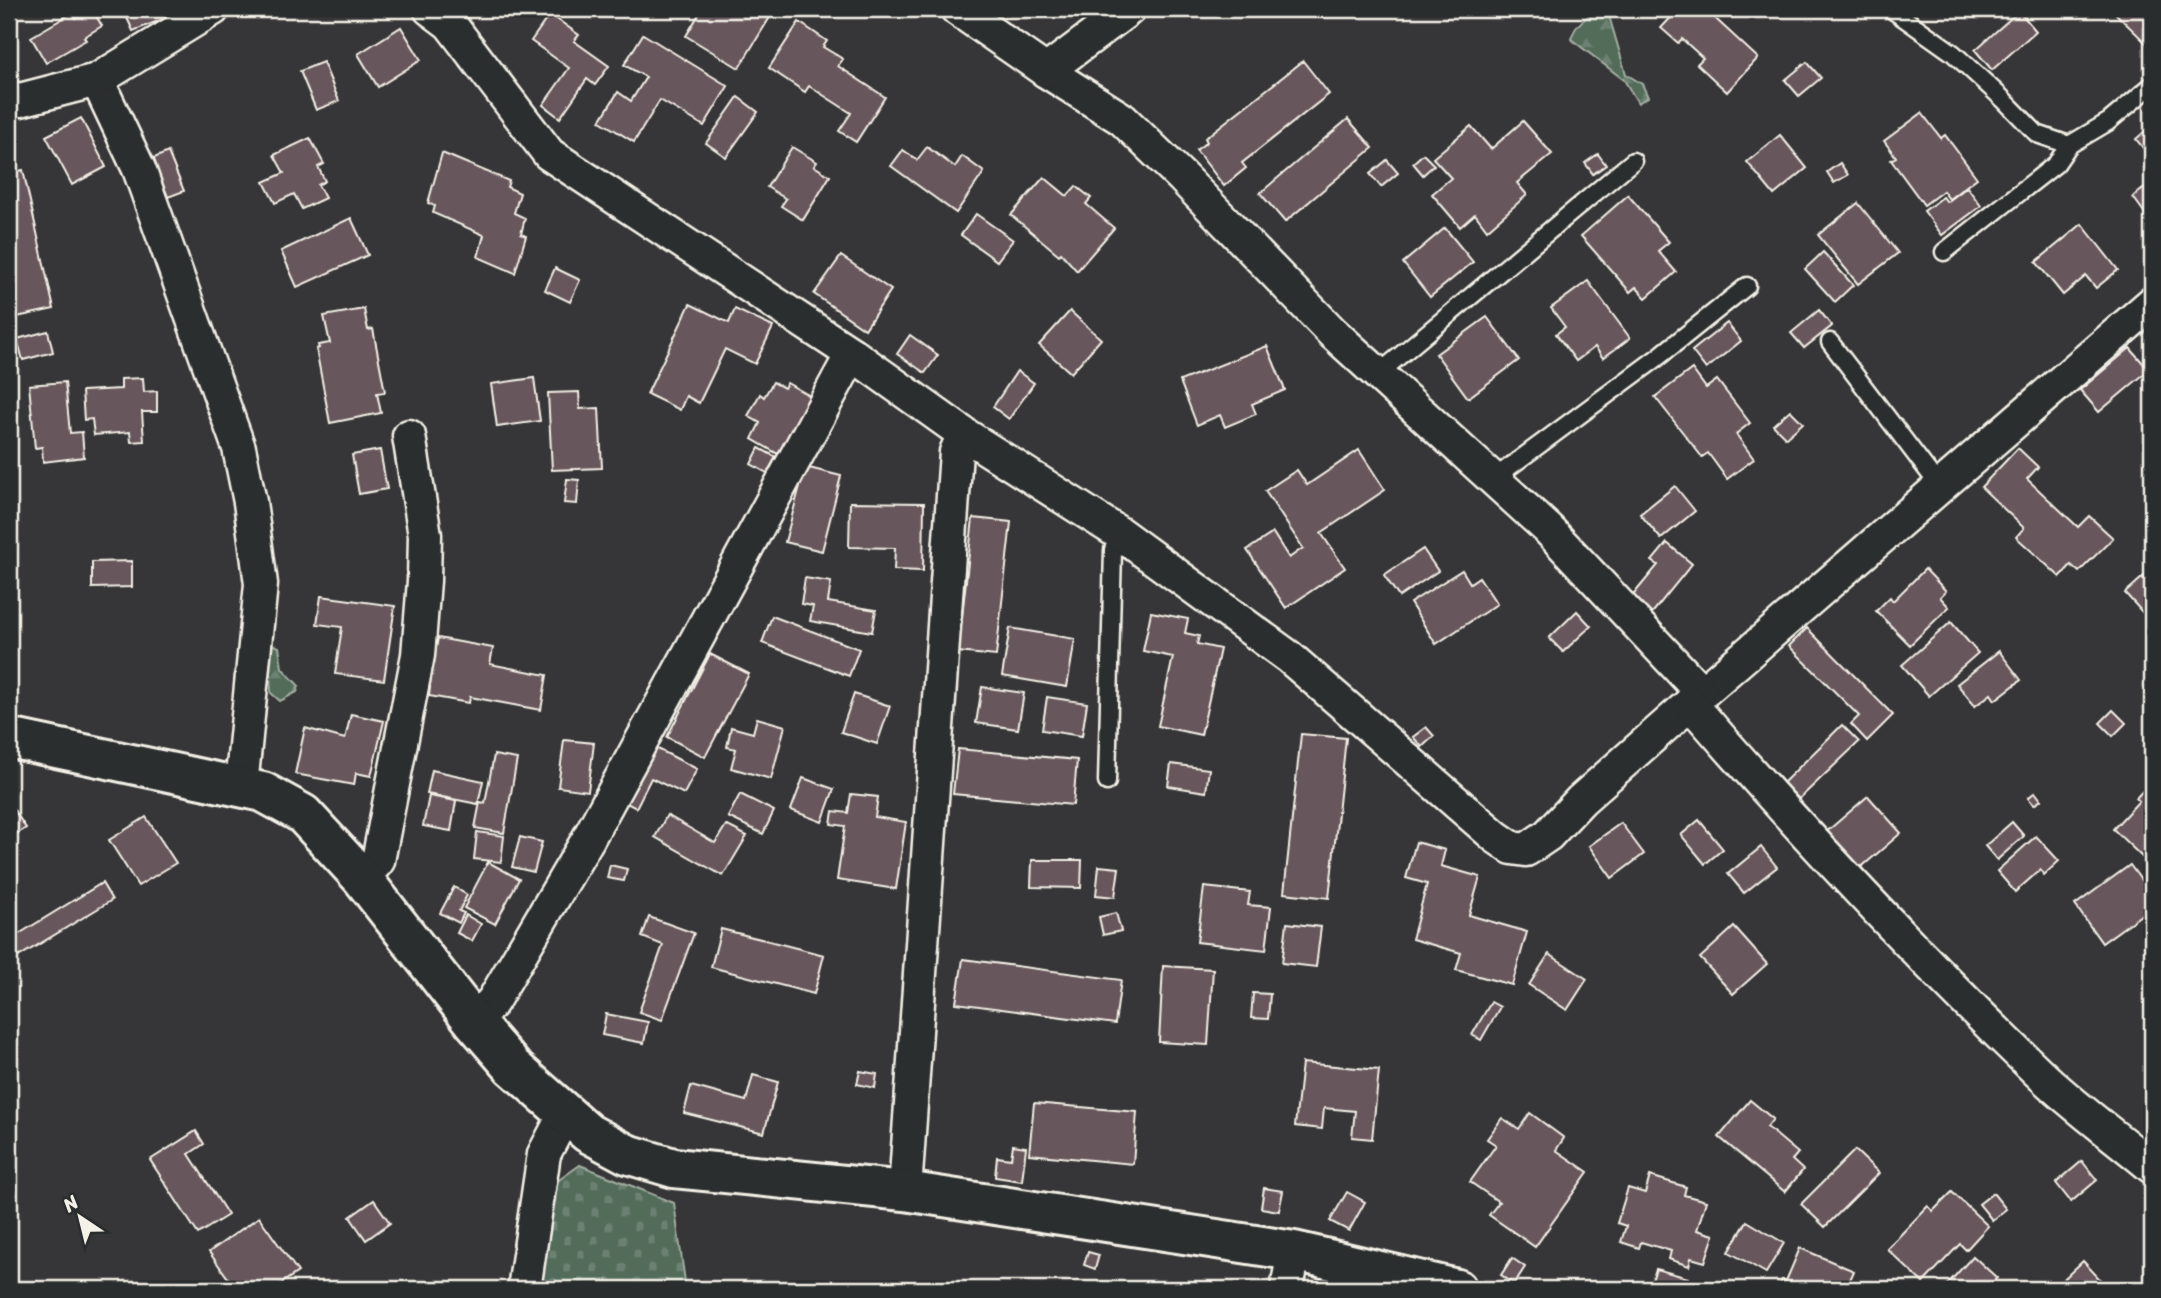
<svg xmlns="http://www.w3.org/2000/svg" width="2161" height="1298" font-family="Sriracha,sans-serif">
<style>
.forest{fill:url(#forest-firs);stroke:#a3aea1;stroke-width:2}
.cemetery{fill:url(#cemetery-stones);stroke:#a3aea1;stroke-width:2}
.building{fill:#68565d;stroke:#f4f1e8;stroke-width:2}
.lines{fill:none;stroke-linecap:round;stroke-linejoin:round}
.lane-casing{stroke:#f4f1e8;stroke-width:21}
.street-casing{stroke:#f4f1e8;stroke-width:37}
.secondary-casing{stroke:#f4f1e8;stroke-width:44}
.lane{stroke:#2a2d2e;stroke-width:16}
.street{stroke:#2a2d2e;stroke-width:32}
.secondary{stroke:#2a2d2e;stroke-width:38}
</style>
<defs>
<pattern id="forest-firs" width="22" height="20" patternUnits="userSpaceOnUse" patternTransform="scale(1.75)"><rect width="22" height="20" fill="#526c5a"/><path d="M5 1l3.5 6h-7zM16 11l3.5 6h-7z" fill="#6c8172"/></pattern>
<pattern id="cemetery-stones" width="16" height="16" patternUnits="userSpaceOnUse" patternTransform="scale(1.75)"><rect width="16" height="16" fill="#526c5a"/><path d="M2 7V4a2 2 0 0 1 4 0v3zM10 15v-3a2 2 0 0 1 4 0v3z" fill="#6c8172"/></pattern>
</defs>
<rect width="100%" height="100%" fill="#363537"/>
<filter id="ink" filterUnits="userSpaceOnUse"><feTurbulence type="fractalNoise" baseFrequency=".0143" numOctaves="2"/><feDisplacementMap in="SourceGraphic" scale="14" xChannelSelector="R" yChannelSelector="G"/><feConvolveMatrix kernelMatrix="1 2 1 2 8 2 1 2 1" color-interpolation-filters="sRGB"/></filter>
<g filter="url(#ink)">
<!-- forest -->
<g class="forest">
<path d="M1600,9H1605L1609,16L1626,74L1642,84L1648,97L1638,103L1624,80L1571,39C1575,24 1586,17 1600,9Z"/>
<polygon points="271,644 279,647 282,668 299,686 297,692 280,701 271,693 269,653"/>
</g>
<!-- cemetery -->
<polygon class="cemetery" points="580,1165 674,1203 686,1289 534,1289 549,1187"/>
<!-- building -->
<g class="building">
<polygon points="92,9 102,26 84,37 86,40 46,63 31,37 72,13 75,18"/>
<polygon points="123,9 162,9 166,18 133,31"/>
<polygon points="702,9 775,9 739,68 686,36"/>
<polygon points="1679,9 1705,9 1758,58 1727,92 1697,64 1703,58 1682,39 1678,43 1661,28"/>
<polygon points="2111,9 2152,9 2152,49"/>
<polygon points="2019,11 2036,31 1992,70 1975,50"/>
<polygon points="550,14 579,35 574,41 609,66 595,85 587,79 560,118 543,105 569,68 531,41"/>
<polygon points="799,22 827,41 823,47 843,59 838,66 885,97 856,142 839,131 851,113 809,86 805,92 769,68"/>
<polygon points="401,27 421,60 378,87 358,54"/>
<polygon points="643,34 728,86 704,126 660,100 634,142 600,121 618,92 631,101 646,77 624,65"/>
<polygon points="1303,61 1329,94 1242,163 1246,168 1224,186 1196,150 1207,142 1205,138"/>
<polygon points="323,62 339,101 316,110 300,71"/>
<polygon points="1807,62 1821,78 1799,96 1785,80"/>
<polygon points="738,97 758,112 726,157 706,143"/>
<polygon points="1922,113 1941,138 1945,135 1977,178 1949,199 1943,191 1924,205 1891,160 1896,157 1884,141"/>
<polygon points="81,118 106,167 72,185 46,136"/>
<polygon points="1348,119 1373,148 1285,222 1260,193"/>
<polygon points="1523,121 1552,154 1517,183 1527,195 1487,230 1475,214 1460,227 1432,194 1451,178 1433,158 1471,126 1491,149"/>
<polygon points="2152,125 2152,159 2136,139"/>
<polygon points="1780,135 1807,168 1774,195 1747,162"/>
<polygon points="310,138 324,164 318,167 325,181 318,185 325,198 302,209 294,194 275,203 264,182 284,173 274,155"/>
<polygon points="792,147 817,162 814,166 830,176 803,220 781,206 786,199 767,187"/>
<polygon points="927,147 955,167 962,156 984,172 956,213 891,166 903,150 917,160"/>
<polygon points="168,152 184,191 168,197 152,159"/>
<polygon points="442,153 509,181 507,187 520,193 514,213 525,218 521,234 526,236 515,273 478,257 484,235 433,213 435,206 428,203"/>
<polygon points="1423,154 1434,165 1423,175 1413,163"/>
<polygon points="1598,154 1606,165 1593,174 1585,163"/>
<polygon points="1387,160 1398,173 1381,187 1370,174"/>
<polygon points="1840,163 1848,175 1834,183 1827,172"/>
<polygon points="23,170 54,309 12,318 9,304 9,173"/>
<polygon points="1044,177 1067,196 1076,186 1091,198 1086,204 1114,228 1077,271 1061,253 1059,255 1011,215"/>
<polygon points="2152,182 2152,223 2133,197"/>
<polygon points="1967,187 1981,206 1942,235 1924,211 1943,197 1947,202"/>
<polygon points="1628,195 1669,242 1658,251 1676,272 1646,298 1636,287 1630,292 1581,236"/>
<polygon points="1858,203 1898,253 1858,284 1818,235"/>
<polygon points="976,214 1013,240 997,261 961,235"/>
<polygon points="351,218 368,255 297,287 281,251"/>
<polygon points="2082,224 2118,270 2096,288 2086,276 2063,295 2036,262"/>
<polygon points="1445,228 1473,262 1430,297 1403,263"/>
<polygon points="1823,252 1853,285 1835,302 1805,269"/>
<polygon points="841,256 891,290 865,329 814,294"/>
<polygon points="555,268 580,280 570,302 545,290"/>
<polygon points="1588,281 1630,338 1603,358 1595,347 1576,361 1556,334 1565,327 1551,308"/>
<polygon points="690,304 729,323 735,309 773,327 755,364 725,349 699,403 686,396 680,410 647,394"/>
<polygon points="364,309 368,330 373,329 385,392 377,393 381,413 330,423 316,349 319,348 318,345 330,343 324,316"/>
<polygon points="1819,310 1832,326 1804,348 1791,333"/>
<polygon points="1070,311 1101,339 1071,373 1039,345"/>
<polygon points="1487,317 1519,360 1468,398 1436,354"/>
<polygon points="1727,323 1741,341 1706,369 1692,351"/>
<polygon points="48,331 53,352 23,360 17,339"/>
<polygon points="910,335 938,355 925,373 897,354"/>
<polygon points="1267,346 1285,390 1252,404 1256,414 1225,427 1220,415 1197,425 1180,381"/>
<polygon points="2130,348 2149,370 2099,412 2080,390"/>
<polygon points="9,365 15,365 13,399 9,398"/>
<polygon points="1692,369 1706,388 1717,380 1750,423 1736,434 1754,459 1727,479 1708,453 1702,457 1655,397"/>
<polygon points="1017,371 1034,383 1009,419 993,407"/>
<polygon points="143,378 144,392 157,391 157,412 142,412 144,441 131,442 130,432 94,435 92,419 84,420 82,391 121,389 121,379"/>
<polygon points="534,378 540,421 497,427 491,384"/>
<polygon points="65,382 70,433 82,432 84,457 43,462 42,447 35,448 29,385"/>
<polygon points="773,382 784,388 787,383 810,396 778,454 752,439 760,423 748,416 760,394 764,397"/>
<polygon points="579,392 580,409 599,408 602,468 552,470 548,393"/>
<polygon points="1790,410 1803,423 1786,438 1773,425"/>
<polygon points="759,448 776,457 767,473 751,464"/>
<polygon points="2018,448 2038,467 2027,479 2078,527 2089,516 2113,538 2079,572 2071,565 2060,577 2016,537 2024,528 1981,487"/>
<polygon points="380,450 387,489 359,494 352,455"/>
<polygon points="1359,450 1385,490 1321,533 1345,568 1286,608 1247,550 1273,533 1289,558 1303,548 1265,491 1297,470 1307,485"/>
<polygon points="805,467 841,476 822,551 785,542"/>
<polygon points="567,479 579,480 577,504 564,503"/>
<polygon points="1675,486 1695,511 1661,539 1640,514"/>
<polygon points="850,502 924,503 923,571 894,570 895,548 849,547"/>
<polygon points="973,518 1011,522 996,656 958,652"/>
<polygon points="1667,543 1692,564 1649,617 1629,600 1658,565 1652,561"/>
<polygon points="1423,549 1438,571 1399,597 1384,575"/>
<polygon points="132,561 132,587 92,588 92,562"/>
<polygon points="1925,569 1946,591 1940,597 1949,607 1910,645 1876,611 1890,597 1893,601"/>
<polygon points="2152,569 2152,588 2143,577"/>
<polygon points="1462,570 1470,583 1479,577 1497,604 1436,644 1410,603"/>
<polygon points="2143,577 2152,588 2152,623 2125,593"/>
<polygon points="805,578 831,582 828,602 876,610 872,632 810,621 813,606 801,604"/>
<polygon points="321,596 395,606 384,680 335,674 342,627 317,624"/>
<polygon points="1577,611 1591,626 1563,652 1549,638"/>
<polygon points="1151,612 1188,619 1185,633 1199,636 1197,644 1220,649 1201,735 1158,726 1173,657 1143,651"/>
<polygon points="772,616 859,649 849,676 762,643"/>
<polygon points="1951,622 1978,653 1929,696 1902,665"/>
<polygon points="1010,628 1075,639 1067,687 1002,676"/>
<polygon points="1807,628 1893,715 1867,741 1851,724 1859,716 1789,646"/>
<polygon points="438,638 493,648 490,664 547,675 541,710 470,697 469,703 429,696 430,687 424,686 426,673 431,673"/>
<polygon points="1999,651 2021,680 1995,700 1991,694 1975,706 1957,684"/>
<polygon points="710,654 749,674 705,757 667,737"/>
<polygon points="982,687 1024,693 1018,729 976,723"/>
<polygon points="854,694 890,706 877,744 841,732"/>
<polygon points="1047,697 1087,703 1082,736 1042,730"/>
<polygon points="2113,710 2126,723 2113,736 2100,723"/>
<polygon points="351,714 384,721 371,776 356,773 354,785 295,774 305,728 345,739"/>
<polygon points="757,718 785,726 771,779 731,768 736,749 727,747 731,727 753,733"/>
<polygon points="1842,725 1859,742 1799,799 1783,783"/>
<polygon points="1426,727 1434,736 1422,747 1413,737"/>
<polygon points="1301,734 1346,738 1329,898 1284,893"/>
<polygon points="564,740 594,743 588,791 558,787"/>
<polygon points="648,744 697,769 684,794 651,778 636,808 619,799"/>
<polygon points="958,749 1077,760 1073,805 953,794"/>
<polygon points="494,755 517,759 504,833 475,828 480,802 485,803"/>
<polygon points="1171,764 1209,769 1206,792 1168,786"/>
<polygon points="432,770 483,781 478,804 427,794"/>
<polygon points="803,778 834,789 822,822 791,810"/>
<polygon points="2152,781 2152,846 2142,857 2113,829 2139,801 2136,798"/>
<polygon points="2035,792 2041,800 2034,805 2028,798"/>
<polygon points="740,794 774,811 763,834 728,817"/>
<polygon points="851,794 878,797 875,817 906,822 896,889 837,880 845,826 831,824 833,811 848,813"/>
<polygon points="429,796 456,801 451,831 423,826"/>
<polygon points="1868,796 1901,833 1858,870 1825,833"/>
<polygon points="14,810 26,828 9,839 9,813"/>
<polygon points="667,815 715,843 726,825 747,836 723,876 655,837"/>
<polygon points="146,817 176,863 138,886 109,840"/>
<polygon points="1699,820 1723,849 1705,864 1681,835"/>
<polygon points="2012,822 2024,836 1997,860 1985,846"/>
<polygon points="1621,823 1644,854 1612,878 1589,846"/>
<polygon points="477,832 504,836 501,862 474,859"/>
<polygon points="2036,836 2059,861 2044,875 2040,870 2015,892 1997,871"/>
<polygon points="520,837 542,842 534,872 512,867"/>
<polygon points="1416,842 1445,850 1441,866 1480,877 1469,915 1527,932 1512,985 1456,970 1461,953 1412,939 1427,884 1406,878"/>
<polygon points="1761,847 1777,867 1744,893 1728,874"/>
<polygon points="1032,860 1082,860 1081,888 1031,887"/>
<polygon points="488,862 519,879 495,924 464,908"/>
<polygon points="610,865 627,869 624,881 607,878"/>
<polygon points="2130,865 2152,895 2152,907 2102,943 2075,905"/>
<polygon points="1099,866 1119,868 1115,897 1096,895"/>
<polygon points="102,883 112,900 18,957 9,940"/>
<polygon points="454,887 467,895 459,911 464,913 459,923 440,913"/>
<polygon points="1204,887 1250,892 1248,905 1271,907 1266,950 1197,942"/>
<polygon points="1116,913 1121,931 1103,935 1099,917"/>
<polygon points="466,915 481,924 472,941 457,933"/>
<polygon points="649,917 694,933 662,1020 639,1012 663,945 642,937"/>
<polygon points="1287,923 1321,927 1316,967 1282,963"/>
<polygon points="1734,927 1767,964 1733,994 1700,958"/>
<polygon points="721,929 824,955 814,994 711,967"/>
<polygon points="1549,954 1587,979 1567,1010 1529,985"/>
<polygon points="963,959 1121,980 1115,1024 956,1003"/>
<polygon points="1163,966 1213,969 1208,1045 1159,1042"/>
<polygon points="1253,993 1270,994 1268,1019 1251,1018"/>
<polygon points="1491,1002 1500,1007 1481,1040 1472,1035"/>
<polygon points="606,1014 648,1022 644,1043 602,1035"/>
<polygon points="1302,1063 1379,1070 1372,1139 1352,1137 1355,1111 1324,1108 1322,1129 1295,1126"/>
<polygon points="860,1071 877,1074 875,1088 857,1084"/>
<polygon points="753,1075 778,1082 764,1133 684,1113 691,1086 746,1101"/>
<polygon points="1750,1100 1773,1119 1767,1127 1798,1153 1792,1160 1803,1170 1785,1192 1719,1137"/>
<polygon points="1034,1103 1137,1112 1133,1164 1029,1154"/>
<polygon points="1530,1113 1564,1138 1556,1150 1588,1172 1535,1247 1489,1215 1499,1202 1470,1182 1496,1145 1487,1139 1502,1118 1519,1129"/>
<polygon points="196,1131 204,1144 189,1154 228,1215 198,1234 150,1160"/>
<polygon points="1013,1145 1026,1147 1022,1181 995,1177 997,1157 1011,1159"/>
<polygon points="1855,1150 1879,1173 1825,1227 1801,1204"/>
<polygon points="2082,1161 2097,1180 2071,1202 2056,1183"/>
<polygon points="1650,1176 1686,1187 1684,1195 1706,1201 1697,1230 1714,1235 1705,1262 1691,1258 1689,1266 1669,1259 1671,1251 1641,1242 1639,1248 1621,1242 1626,1226 1617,1223 1628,1188 1645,1193"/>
<polygon points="1264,1188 1283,1191 1279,1211 1261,1208"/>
<polygon points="1347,1192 1365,1202 1349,1231 1330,1221"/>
<polygon points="1952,1192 1988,1226 1966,1250 1960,1244 1923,1283 1887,1249 1928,1206 1933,1211"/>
<polygon points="1993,1193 2006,1209 1992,1220 1979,1204"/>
<polygon points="374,1200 390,1223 366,1240 350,1217"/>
<polygon points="259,1217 298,1272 273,1289 236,1289 209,1252"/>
<polygon points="1747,1221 1784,1243 1766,1273 1729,1252"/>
<polygon points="1800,1248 1854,1271 1846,1289 1777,1289 1782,1280 1786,1281"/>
<polygon points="1088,1252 1099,1255 1095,1269 1084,1265"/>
<polygon points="1973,1256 1997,1278 1986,1289 1943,1289"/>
<polygon points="1512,1258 1525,1267 1514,1284 1501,1275"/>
<polygon points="2083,1261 2109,1289 2053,1289"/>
<polygon points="1656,1269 1688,1278 1685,1289 1659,1289 1650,1286"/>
</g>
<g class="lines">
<defs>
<g id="lane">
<polyline points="1891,9 1953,53 2003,99 2037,134 2069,145"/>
<polyline points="1944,252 2056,164 2069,145 2108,122 2152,85"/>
<polyline points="1830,342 1940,487"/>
<polyline points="1378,374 1633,161"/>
<polyline points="1493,479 1657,358 1747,286"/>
<polyline points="1107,782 1113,550 1119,533"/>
</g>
<g id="street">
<polyline points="430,9 450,24 549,154 852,354 964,434 1119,533 1289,657 1496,837 1512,848 1526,850 1548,835 1581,800 1702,693 2152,303"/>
<polyline points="957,9 1046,71 1122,119 1182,177 1333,333 1548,529 1702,693"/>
<polyline points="1046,71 1129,9"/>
<polyline points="97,80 139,169 239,448 250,502 261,584 241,787"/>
<polyline points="9,97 20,100 97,80 213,9"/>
<path d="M1691,704C1801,831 1916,955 2038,1072C2073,1106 2114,1135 2152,1167"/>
<polyline points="362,878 378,861 418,655 424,581 425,535 409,436"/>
<polyline points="474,1022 493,1001 587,841 852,354"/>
<polyline points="905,1191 956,452 964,434"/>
<polyline points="524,1289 544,1154 565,1114"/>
<polyline points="1287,1289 1294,1251"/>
</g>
<polyline id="secondary" points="9,738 263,792 303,814 362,878 474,1022 513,1067 588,1133 627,1154 674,1168 905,1191 1294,1251 1457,1289"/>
</defs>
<!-- lane casing -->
<use href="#lane" class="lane-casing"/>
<!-- street casing -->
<use href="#street" class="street-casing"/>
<!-- secondary casing -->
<use href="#secondary" class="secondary-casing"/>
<!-- lane -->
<use href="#lane" class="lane"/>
<!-- street -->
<use href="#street" class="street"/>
<!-- secondary -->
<use href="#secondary" class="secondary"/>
</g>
</g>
<!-- margin -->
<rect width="2161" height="1298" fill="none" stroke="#2a2d2e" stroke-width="35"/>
<rect x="18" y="18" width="2126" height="1263" fill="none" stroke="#f4f1e8" stroke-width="2.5" filter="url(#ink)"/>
<!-- north arrow -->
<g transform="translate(80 1217) rotate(325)" stroke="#2a2d2e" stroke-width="5" paint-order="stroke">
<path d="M0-5L12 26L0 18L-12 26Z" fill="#f4f1e8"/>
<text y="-10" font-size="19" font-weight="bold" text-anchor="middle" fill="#f4f1e8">N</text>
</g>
</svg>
